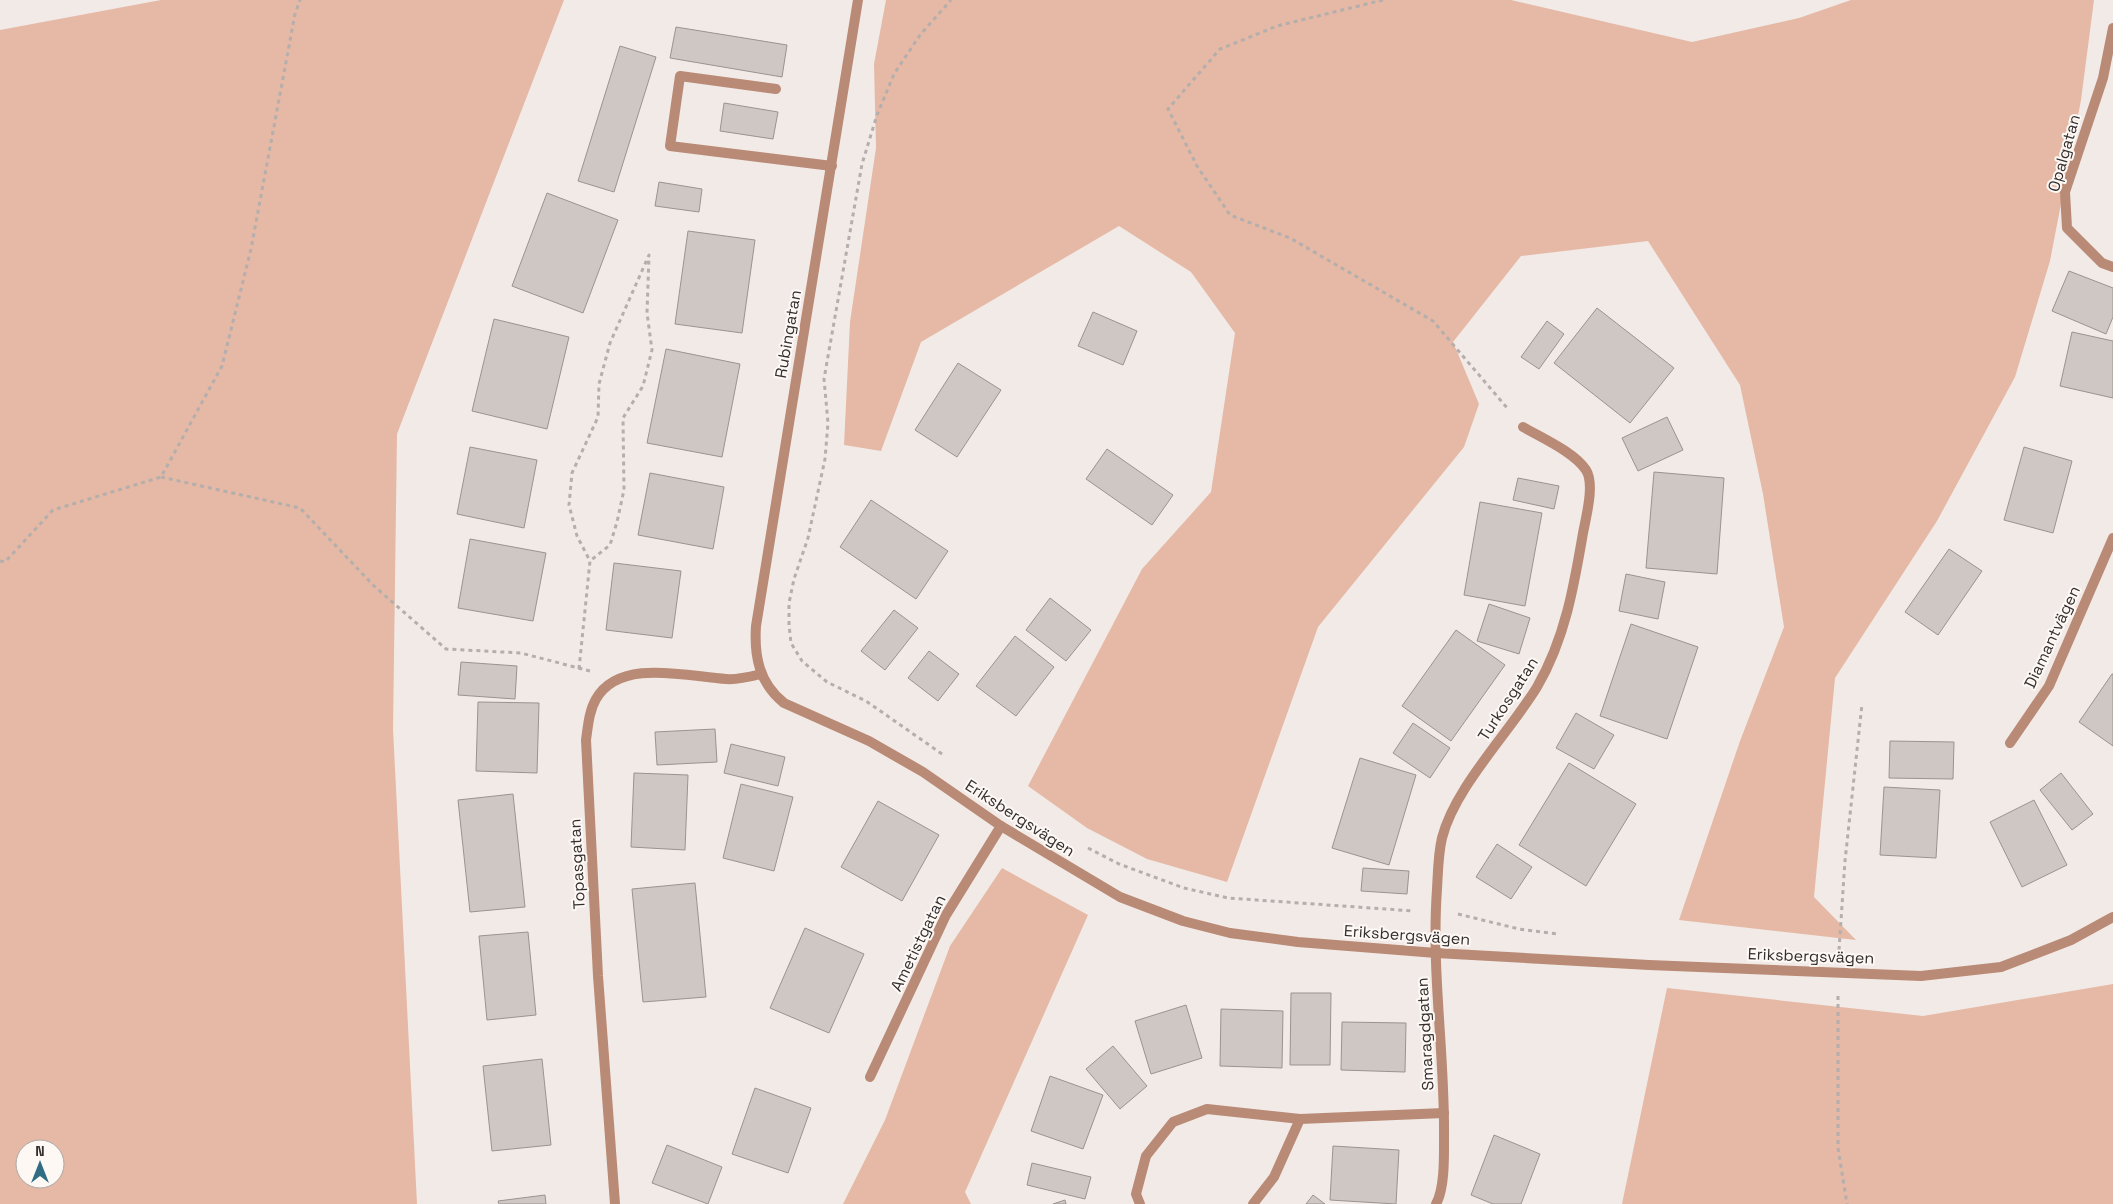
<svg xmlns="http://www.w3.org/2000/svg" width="2113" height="1204" font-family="'Space Grotesk',sans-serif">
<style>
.green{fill:#e5b9a5;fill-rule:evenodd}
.building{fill:#cec7c3;stroke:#9a9390}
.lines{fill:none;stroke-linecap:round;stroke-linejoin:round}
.path{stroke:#b4aeac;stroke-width:3;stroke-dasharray:4 4;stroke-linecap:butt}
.service{stroke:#b98a75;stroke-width:10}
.minor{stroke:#b98a75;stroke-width:10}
.labels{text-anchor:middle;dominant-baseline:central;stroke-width:4;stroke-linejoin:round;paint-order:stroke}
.street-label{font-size:16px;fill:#322f2e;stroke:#fef8f5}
</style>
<rect width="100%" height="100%" fill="#f2eae7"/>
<!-- green -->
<g class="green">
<path d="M161,0H564L397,434L393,729L417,1204H0V30ZM25,1149H55V1179H25Z"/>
<polygon points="886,0 1511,0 1692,42 1799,18 1851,0 2094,0 2081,100 2050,261 2015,377 1937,521 1835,678 1814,897 1856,940 1679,920 1740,741 1784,627 1763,494 1740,385 1648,241 1521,256 1453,342 1479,404 1464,447 1318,627 1227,882 1147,859 1087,828 1028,786 1142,569 1211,492 1235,333 1191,272 1119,226 921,342 881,451 844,445 850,322 876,148 874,64"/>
<polygon points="1002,868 1088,915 965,1192 971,1204 843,1204 885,1120 950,946"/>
<polygon points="2113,984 2113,1204 1622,1204 1667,988 1923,1016"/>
</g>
<!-- building -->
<g class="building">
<polygon points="676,27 787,45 782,77 670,58"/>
<polygon points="620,46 656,57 614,192 578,181"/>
<polygon points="724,103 778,112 773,139 720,131"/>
<polygon points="659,182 702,189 699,212 655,206"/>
<polygon points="547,193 618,220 583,313 512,286"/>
<polygon points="688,231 755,240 742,333 675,324"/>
<polygon points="2069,271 2113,288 2113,317 2106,334 2052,311"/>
<polygon points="1597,308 1674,368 1630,423 1554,363"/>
<polygon points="1093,312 1137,331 1123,365 1078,346"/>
<polygon points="494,319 569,337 547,429 472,411"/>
<polygon points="1547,321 1564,334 1539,369 1521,357"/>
<polygon points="2072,332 2113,341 2113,398 2060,386"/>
<polygon points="666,349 740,364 722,457 647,443"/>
<polygon points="958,363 1001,390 957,457 915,430"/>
<polygon points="1667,417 1683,450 1638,471 1622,438"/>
<polygon points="470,447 537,460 524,528 457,514"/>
<polygon points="2024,447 2072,461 2053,533 2004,520"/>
<polygon points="1107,449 1173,495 1152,525 1086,479"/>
<polygon points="1654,472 1724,478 1717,574 1646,568"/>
<polygon points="650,473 724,487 713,549 638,535"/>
<polygon points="1518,478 1559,486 1554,509 1513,500"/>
<polygon points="871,500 948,551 916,599 840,547"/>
<polygon points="1480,502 1542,513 1525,606 1464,595"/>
<polygon points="470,539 546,553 533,621 458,608"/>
<polygon points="1949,549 1982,571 1938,635 1905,612"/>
<polygon points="614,563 681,571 672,638 606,630"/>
<polygon points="1626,574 1665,582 1658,619 1619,611"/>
<polygon points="1050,598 1091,630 1066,661 1026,630"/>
<polygon points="1489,604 1530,618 1519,654 1477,641"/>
<polygon points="894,610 918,628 885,670 861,651"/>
<polygon points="1631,624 1698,647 1667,739 1600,716"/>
<polygon points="1456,630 1505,665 1451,741 1402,706"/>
<polygon points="1015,636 1054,667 1016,716 976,686"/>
<polygon points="929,651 959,674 938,701 908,678"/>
<polygon points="461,662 517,666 515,699 458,695"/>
<polygon points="2112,674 2113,674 2113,746 2079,722"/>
<polygon points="478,702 539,703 537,773 476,771"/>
<polygon points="1576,713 1614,735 1594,769 1556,748"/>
<polygon points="1413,723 1450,748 1430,778 1393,753"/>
<polygon points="715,729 717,762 657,765 655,732"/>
<polygon points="1890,741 1954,742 1953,779 1889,778"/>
<polygon points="731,744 785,757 778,786 724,773"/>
<polygon points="1360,758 1416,775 1389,865 1332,848"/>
<polygon points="1569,763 1636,804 1586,886 1519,845"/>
<polygon points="634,773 688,775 685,850 631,847"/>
<polygon points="2061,773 2093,814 2072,830 2040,790"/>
<polygon points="741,784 793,797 774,871 723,858"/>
<polygon points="1884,787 1940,790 1936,858 1880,855"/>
<polygon points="513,794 525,907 470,912 458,800"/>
<polygon points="2034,800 2067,865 2022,887 1990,822"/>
<polygon points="878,801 939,835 902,901 841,867"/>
<polygon points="1497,844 1532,867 1511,899 1476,877"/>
<polygon points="1363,868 1409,871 1407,894 1361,891"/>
<polygon points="695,883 706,997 643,1002 632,889"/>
<polygon points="805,928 864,954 829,1033 770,1008"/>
<polygon points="528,932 536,1015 487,1020 479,936"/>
<polygon points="1291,993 1331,993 1330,1065 1290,1065"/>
<polygon points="1186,1005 1202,1058 1151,1074 1135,1021"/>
<polygon points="1221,1009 1283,1011 1282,1068 1220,1066"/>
<polygon points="1342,1022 1406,1023 1405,1072 1341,1070"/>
<polygon points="1113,1046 1147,1086 1120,1109 1086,1069"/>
<polygon points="542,1059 551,1145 492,1151 483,1066"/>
<polygon points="1050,1076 1103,1095 1083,1149 1031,1131"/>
<polygon points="755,1088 811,1108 788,1173 732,1154"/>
<polygon points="1494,1135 1540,1154 1521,1204 1493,1204 1471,1195"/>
<polygon points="667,1145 722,1167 708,1204 652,1183"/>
<polygon points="1333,1146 1399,1150 1396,1204 1330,1200"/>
<polygon points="1032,1163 1091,1177 1085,1199 1027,1185"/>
<polygon points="545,1195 546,1204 499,1204 498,1201"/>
<polygon points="1313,1195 1325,1204 1306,1204"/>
<polygon points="1065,1200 1066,1204 1053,1204"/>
</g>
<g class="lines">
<!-- path -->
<g class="path">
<polyline points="1383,0 1277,26 1220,49 1168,109 1197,166 1230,215 1290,238 1433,321 1508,409"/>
<polyline points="161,477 300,508 374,586 446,649 521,653 590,671"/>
<polyline points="0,561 5,562 53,510 161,477 222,366 251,249 295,14 300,0"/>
<polyline points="579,669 590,561 577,536 569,505 572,473 598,417 599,384 610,343 649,255 647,313 652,350 643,386 623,418 624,490 617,522 610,545 590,561"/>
<polyline points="942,754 866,701 827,682 802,661 791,643 789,625 789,603 794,579 808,538 825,459 828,423 824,379 862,164 877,115 894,74 920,35 951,0"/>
<polyline points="1088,848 1119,864 1184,888 1228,898 1414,911"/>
<polyline points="1458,914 1519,929 1557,934"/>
<polyline points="1839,950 1845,861 1862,704"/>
<polyline points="1838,996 1838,1148 1847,1204"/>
</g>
<!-- service -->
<polyline class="service" points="776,89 680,76 670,146 832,166"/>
<!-- minor -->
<g class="minor">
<path d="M858,0L756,626C754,656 759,683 784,703L869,741L923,772L1001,826L1120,897L1183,921L1230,933L1298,942L1436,953L1649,965L1921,976L2001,967L2071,940L2113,917"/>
<polyline points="2113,28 2103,78 2065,192 2067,228 2102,263 2113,267"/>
<polyline points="2010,743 2049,686 2113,538"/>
<polyline points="870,1077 946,915 1001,826"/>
<path d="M615,1204L598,976L586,740C588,726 589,711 596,699C620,657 689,677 726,679C738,680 749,677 761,674"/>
<polyline points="1140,1204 1136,1194 1146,1156 1173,1122 1207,1109 1300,1119 1444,1113"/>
<polyline points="1253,1204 1274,1177 1300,1119"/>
<path d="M1436,1204C1445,1188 1444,1155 1444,1137C1445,1054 1431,972 1437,889C1438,873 1438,855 1442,838C1455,787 1509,733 1537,687C1565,639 1574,586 1583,533C1586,517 1595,484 1586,470C1574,452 1542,438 1523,427"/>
</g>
</g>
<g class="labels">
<!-- street labels -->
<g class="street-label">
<text transform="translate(2064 153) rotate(-74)">Opalgatan</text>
<text transform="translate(788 334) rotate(-80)">Rubingatan</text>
<text transform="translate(2052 637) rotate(-65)">Diamantvägen</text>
<text transform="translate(1508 699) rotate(-57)">Turkosgatan</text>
<text transform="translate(1020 818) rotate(33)">Eriksbergsvägen</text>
<text transform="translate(577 864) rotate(-93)">Topasgatan</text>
<text transform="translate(1407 935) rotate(4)">Eriksbergsvägen</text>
<text transform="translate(918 943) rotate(-64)">Ametistgatan</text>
<text transform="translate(1811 956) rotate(2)">Eriksbergsvägen</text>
<text transform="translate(1425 1034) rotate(-93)">Smaragdgatan</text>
</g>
</g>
<!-- north arrow -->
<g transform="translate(40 1164)"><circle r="24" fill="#fef8f5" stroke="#aca8a5"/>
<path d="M0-4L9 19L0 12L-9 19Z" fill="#306d84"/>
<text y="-8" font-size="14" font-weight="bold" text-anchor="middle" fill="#322f2e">N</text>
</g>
</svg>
